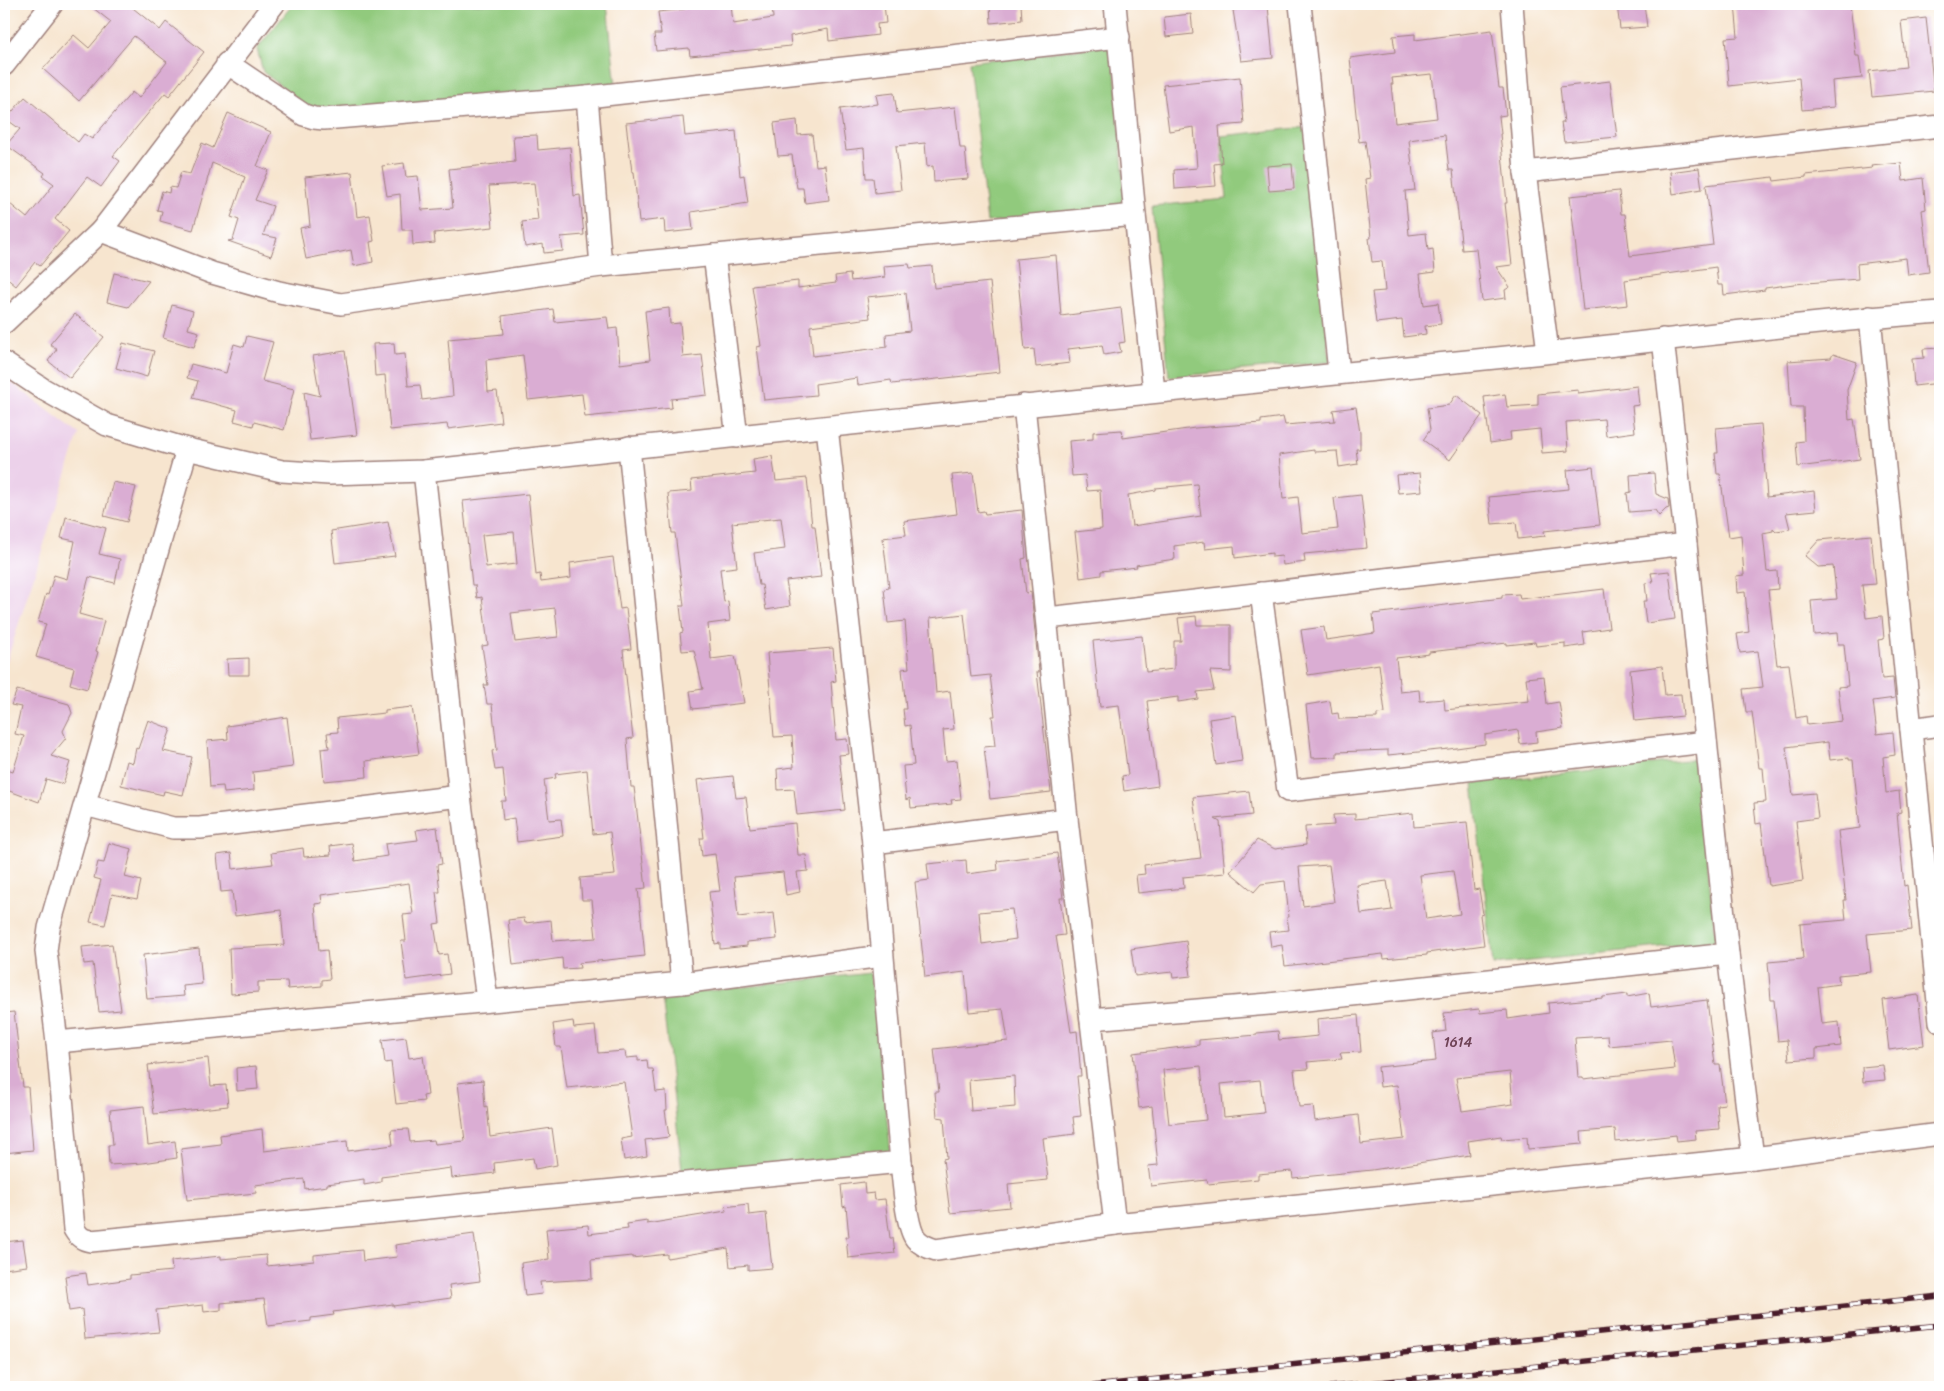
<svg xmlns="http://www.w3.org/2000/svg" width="1944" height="1391" font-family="Sriracha,sans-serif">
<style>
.built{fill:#ecd1ea}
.green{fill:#91ca7d;stroke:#6e7454}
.building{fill:#daadd3;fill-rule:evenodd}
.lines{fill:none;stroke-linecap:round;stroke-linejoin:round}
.street-casing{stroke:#a0827d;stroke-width:24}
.street{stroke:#fff;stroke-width:21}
.rail-casing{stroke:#4a1f2b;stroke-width:5.5}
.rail{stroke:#fff;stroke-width:4;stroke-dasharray:11;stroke-linecap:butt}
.labels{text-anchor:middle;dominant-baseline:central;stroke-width:4.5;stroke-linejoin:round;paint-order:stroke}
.number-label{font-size:14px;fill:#6e4255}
</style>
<rect width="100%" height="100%" fill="#fff"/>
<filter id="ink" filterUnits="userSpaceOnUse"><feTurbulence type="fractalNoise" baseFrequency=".02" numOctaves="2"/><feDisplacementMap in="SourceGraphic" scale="10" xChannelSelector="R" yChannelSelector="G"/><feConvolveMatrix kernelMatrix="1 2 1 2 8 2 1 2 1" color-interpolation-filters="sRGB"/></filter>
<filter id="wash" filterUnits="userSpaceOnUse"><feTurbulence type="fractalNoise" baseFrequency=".0096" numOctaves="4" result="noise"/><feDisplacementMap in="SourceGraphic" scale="20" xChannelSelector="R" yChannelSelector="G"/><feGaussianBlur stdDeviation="1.12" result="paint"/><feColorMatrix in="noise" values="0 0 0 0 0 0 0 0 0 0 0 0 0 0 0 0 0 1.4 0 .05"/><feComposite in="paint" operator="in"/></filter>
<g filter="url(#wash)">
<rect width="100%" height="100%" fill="#f7e5cf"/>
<!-- built -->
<polygon class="built" points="4,377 79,434 4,670"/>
<!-- green -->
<g class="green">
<polygon points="293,4 607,4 616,86 327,111 307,106 263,72 257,49"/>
<polygon points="1113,45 1126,209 987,222 969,62"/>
<polygon points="1307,127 1330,362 1169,377 1152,206 1227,199 1221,136"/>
<polygon points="1696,759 1716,941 1493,965 1473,783"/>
<polygon points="870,973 891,1154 683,1178 662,996"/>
</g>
<g id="blocks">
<!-- building -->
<g class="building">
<polygon points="88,4 128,4 160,30 166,22 204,52 169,96 165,93 113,156 120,161 101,187 87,177 55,219 69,231 40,266 35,262 16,286 4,276 4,199 27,218 54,184 43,176 45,173 6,145 20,129 6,119 25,97 78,142 84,134 92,139 132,92 139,98 167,62 134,36 79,101 43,69 74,35 89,48 111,22"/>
<polygon points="705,4 731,4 733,24 773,18 772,4 810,4 811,8 845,4 884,4 886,23 877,24 878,35 829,41 828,29 790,36 791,46 690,56 689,48 656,51 654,34 661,34 658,12 685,9 684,6"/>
<polygon points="990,4 1021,4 1022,20 991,23"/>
<polygon points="1617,4 1644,4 1647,27 1620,29"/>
<polygon points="1735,4 1850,4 1856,56 1859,56 1862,78 1832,81 1834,107 1802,110 1799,78 1729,86 1725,38 1738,37"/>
<polygon points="1268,6 1273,58 1241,61 1233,10"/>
<polygon points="1191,14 1193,34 1166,37 1164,17"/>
<polygon points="1926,18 1934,91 1872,97 1869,71 1906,67 1901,21"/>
<path d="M1492,30L1499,88H1503L1506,115L1499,116L1501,134H1500L1507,203H1505L1512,265L1496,267L1510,287L1505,290L1506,298L1482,301L1476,249L1462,250L1453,170H1449L1445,135L1409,140L1415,190L1405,191L1409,235L1426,233L1428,250L1433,249L1435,272L1420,274L1424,305L1438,303L1441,324L1425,326L1426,334L1404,337L1402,320L1376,323L1372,292L1385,291L1382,261L1372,262L1369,238H1371L1365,179L1370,178L1365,141L1359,142L1350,58L1395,52L1393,36L1415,34V40ZM1432,74L1437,118L1395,123L1391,84H1393L1392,78Z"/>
<polygon points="1240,77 1244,124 1219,126 1222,163 1214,164 1216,186 1175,189 1174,170 1197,168 1194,127 1169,131 1163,85"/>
<polygon points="1610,81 1617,137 1564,142 1561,123 1564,123 1560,87"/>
<polygon points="894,93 897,113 955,107 960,148 965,148 968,179 934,182 933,166 927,167 925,143 896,146 901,190 875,193 873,178 866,178 864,148 846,150 840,109 878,104 876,95"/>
<polygon points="228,113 271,132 257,166 268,170 255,200 273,206 263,235 277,238 271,256 228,241 233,240 239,220 231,217 245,177 212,163 193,230 160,221 162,211 157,210 162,191 169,193 170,187 176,188 181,172 190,174 202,143 213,148"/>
<polygon points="683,117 685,136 736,131 740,176 744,175 748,203 691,212 693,230 665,233 664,219 639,222 634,172 632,172 626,123"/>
<polygon points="797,120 798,135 812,134 816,166 825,165 829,200 805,203 803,188 797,188 792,155 778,156 774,123"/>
<polygon points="537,135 538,150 570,147 574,196 580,195 584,235 561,237 563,251 544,253 543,244 525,247 522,222 538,220 534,183 489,186 493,227 434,233 435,243 413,245 412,230 402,230 400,194 387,196 382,166 404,163 406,177 418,176 422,210 453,208 449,169 515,162 513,136"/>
<polygon points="1901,163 1903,181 1923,178 1926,209 1922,210 1929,272 1908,275 1906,258 1857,264 1858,279 1794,284 1765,288 1765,290 1724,295 1723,285 1718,285 1716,267 1625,280 1628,305 1583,310 1570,196 1619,191 1621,214 1625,214 1630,256 1713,245 1706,185 1773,177 1774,181 1806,177 1806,175 1872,168 1871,166"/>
<polygon points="1292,164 1294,189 1269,191 1267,166"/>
<polygon points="1699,168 1702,189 1673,194 1670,172"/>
<polygon points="352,172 357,217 370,215 374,241 370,242 373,262 354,266 351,250 306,259 300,228 310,226 305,177"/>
<polygon points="1056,255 1061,316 1121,308 1125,342 1119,343 1121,352 1104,355 1102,345 1068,349 1070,363 1036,367 1034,349 1025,350 1016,259"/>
<path d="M909,264L910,268L932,266L934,288L990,282L1000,372L892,384L891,380L858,385L857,378L815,384L816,395L764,400L757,347L761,346L752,286L798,281V288L836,283L835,276L850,274L851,281L885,277L884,266ZM906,293L910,331L886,334L887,347L813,356L810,326L870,318L867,297Z"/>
<polygon points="114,273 149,281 128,307 107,302"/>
<polygon points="172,305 193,311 188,329 199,332 194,347 163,338"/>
<polygon points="669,308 670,324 680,323 683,357 702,355 707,395 671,399 672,408 585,417 582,394 528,400 523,355 486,360 488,392 497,391 501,422 448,429 447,424 390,430 385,375 375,376 373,344 394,343 395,355 405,354 408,386 420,385 422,400 453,396 448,339 504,334 502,316 553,309 555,322 607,317 609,329 617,328 620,364 650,360 645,311"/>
<polygon points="75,314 104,337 70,378 48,361 57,349 50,344"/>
<polygon points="247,336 273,342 262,381 294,389 284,430 254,422 253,426 234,421 237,410 193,398 198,381 187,378 191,364 226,373 234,344 244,347"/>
<polygon points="123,343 154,351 147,377 116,368"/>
<polygon points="1940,348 1940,383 1914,386 1912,359 1924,358 1923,349"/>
<polygon points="345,351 357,435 310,440 304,392 320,396 313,356"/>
<polygon points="1833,354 1857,362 1847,390 1849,420 1854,419 1860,459 1798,467 1796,442 1804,441 1803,407 1791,407 1788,361 1831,358"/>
<polygon points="1637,386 1639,405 1632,406 1635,432 1606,436 1604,419 1566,422 1568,451 1542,453 1540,429 1510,432 1511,440 1490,443 1484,397 1505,394 1507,407 1538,405 1538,394 1578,390 1578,393"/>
<polygon points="1456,395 1482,415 1450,460 1423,440 1430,430 1427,408 1449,405"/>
<path d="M1356,407L1360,433V449H1356L1358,464L1339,467L1337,451L1314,452V450L1279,455L1283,499L1298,497L1302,533L1338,529L1334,498L1361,495L1367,548L1304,554L1305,562L1283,565L1282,556L1272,557V553L1235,558L1234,546L1205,549L1204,542L1174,546L1175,559L1136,565L1137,567L1101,571V575L1080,578L1075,532L1102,529L1100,490L1087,491L1085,475L1072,476L1069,441L1093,439V432L1122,430L1123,438L1195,428L1261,423V420L1283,417L1285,425L1335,421L1333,410ZM1197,484L1201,516L1132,526L1128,495L1156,490V488Z"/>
<polygon points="1761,424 1767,497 1814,491 1816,510 1786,513 1790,529 1776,531 1773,528 1773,531 1763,533 1767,572 1777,571 1778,589 1768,590 1777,665 1789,664 1796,718 1806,716 1807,725 1842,721 1838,687 1848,686 1844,644 1838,644 1837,633 1814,635 1811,601 1837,599 1833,566 1818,567 1805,556 1819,540 1871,535 1876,584 1862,585 1866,618 1882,616 1884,639 1878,640 1882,679 1893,678 1895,698 1873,701 1877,734 1893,732 1895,755 1883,757 1886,793 1899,791 1901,812 1897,813 1904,886 1907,885 1912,930 1867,934 1871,972 1838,975 1839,984 1818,987 1822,1024 1839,1022 1841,1046 1816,1049 1816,1058 1789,1060 1787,1040 1778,1041 1774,1000 1771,1000 1768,962 1803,959 1800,924 1846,920 1844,900 1846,900 1838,831 1860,828 1853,760 1849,760 1849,758 1830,760 1828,742 1786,747 1793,795 1815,793 1818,818 1796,821 1803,881 1769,886 1761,823 1756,824 1754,803 1766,802 1763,768 1759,768 1752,712 1746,712 1743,689 1763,687 1758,651 1740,653 1737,634 1749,632 1745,592 1737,593 1736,576 1744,575 1741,535 1729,537 1720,474 1717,474 1715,453 1718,453 1716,428"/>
<polygon points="772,456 776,481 807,478 812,526 815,526 821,577 786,581 790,606 766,610 762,585 759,585 754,553 785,549 781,518 732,523 737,567 720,569 724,602 728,601 730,621 708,624 711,659 735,656 744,703 693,709 690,691 703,689 694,650 682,651 680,633 683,632 680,606 684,606 675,533 672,533 668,493 692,491 691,480 755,473 753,459"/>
<polygon points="1593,467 1600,525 1544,531 1545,536 1518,539 1516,522 1492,524 1489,497 1569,489 1567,470"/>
<polygon points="973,473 978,512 984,511 985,514 1022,510 1026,558 1022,559 1026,593 1031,592 1039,672 1037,672 1051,792 990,799 984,747 995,746 992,716 995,716 990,675 971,677 964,614 930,618 936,693 950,691 954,729 943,730 946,761 957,760 961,799 951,800 952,804 911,808 910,798 906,800 903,766 914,765 910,725 905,726 903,709 906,709 902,669 909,668 905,621 888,623 884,589 889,588 883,538 906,535 904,521 957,514 952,475"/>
<polygon points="1420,473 1422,491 1398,493 1396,475"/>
<polygon points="1654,473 1656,494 1668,499 1669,508 1666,509 1659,516 1655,510 1629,512 1627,493 1631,492 1630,475"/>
<polygon points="113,482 136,487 127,522 104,516"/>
<path d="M528,494L536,575L540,574L541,582L571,578L570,563L613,557L620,609L626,608L631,649L623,650L633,738L627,739L631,787H634L646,888L638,889L645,956L579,963L580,968L563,969L562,958L513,965L508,920L524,918L525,923L551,920L553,941L596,938L592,900H582L580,878L615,875L610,832L593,834L587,770L555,774L556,778L544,780L549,820L561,819L563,836L517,842L514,818L503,820L501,801H506L503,769L495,770L492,751L497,750L492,704H487L484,685H488L482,646L488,645L482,597L477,598L475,585H472L463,501ZM514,532L517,564L486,567L482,535ZM555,608L558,637L515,642L511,613Z"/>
<polygon points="66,517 106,528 99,554 120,559 115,583 89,577 79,614 104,621 96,651 98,652 87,689 70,684 74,668 36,657 46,624 38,622 46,594 48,595 54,575 67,579 75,541 61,538"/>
<polygon points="388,522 395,556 335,563 331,531"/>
<polygon points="1669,571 1675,619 1646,623 1643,601 1647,601 1645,583 1653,582 1651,573"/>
<polygon points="1604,589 1609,628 1583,632 1585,645 1565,648 1565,643 1536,646 1535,642 1507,645 1507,643 1429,652 1429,654 1396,658 1400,692 1419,690 1420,701 1444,699 1445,710 1529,701 1526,678 1544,676 1547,704 1559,702 1563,728 1536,732 1537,742 1520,744 1518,730 1485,735 1485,744 1449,749 1388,755 1388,750 1337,752 1337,757 1312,758 1306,705 1330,701 1332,714 1338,713 1339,719 1377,718 1377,714 1385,713 1379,664 1308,675 1301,630 1324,627 1326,640 1375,633 1373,614 1502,598 1502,595 1519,594 1520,599"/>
<polygon points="1196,616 1197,625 1231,625 1231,672 1210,671 1214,690 1197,692 1198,699 1178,702 1178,697 1147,701 1158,786 1124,791 1122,776 1128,775 1119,705 1100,707 1093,641 1142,636 1146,672 1174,669 1174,641 1181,641 1178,618"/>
<polygon points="833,648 836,681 831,682 836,740 847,739 849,754 839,755 845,810 797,815 794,789 778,790 777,769 794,767 792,736 774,737 767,653"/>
<polygon points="249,658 249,675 228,675 227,659"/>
<polygon points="1662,666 1665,695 1681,694 1683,716 1635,721 1630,670"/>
<polygon points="17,690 69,704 72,713 63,731 66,738 51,756 70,762 63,784 46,779 39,802 4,789 4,769 13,772 24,736 15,734 21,707 11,705"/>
<polygon points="412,707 419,754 366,761 367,777 324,781 321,749 329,748 327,733 338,732 337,718 385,713 385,710"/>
<polygon points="1236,715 1242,761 1216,765 1209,719"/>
<polygon points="287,717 293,767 253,772 254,790 224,793 223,786 210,787 207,741 228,739 227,726"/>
<polygon points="148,720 171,729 163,751 192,757 183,795 164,791 163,795 121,785 127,761 133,763 136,748 138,749"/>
<polygon points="733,776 736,798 746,797 750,828 795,823 798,855 806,855 808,871 797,872 800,892 786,895 783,872 734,877 738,917 774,913 777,939 747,942 747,946 720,949 720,943 715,944 709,892 720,891 715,854 702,856 700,838 704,838 697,780"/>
<polygon points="1249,791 1252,815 1215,819 1220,822 1225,873 1183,877 1184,888 1138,893 1136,875 1145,874 1144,865 1201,858 1193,797"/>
<path d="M1413,813L1414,827L1467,822L1474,890L1479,889L1483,914L1480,915L1484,945L1427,953V955L1384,959L1383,954L1285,966L1282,945L1271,947L1269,932L1289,930L1287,917H1289L1285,881L1261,884L1254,892L1230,872L1257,840L1275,849L1306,845L1305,827L1334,825L1333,815L1355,814V819ZM1329,865L1334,902L1303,906L1299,867ZM1453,871L1460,914L1426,919L1420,875ZM1387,881L1392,910L1361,914L1357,885Z"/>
<polygon points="437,827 442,864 437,865 440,892 436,892 440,923 434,924 439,955 447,954 450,974 406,980 401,941 406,941 403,915 413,914 409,883 321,895 322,903 315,904 319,951 327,950 330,979 322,980 322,986 288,989 287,981 258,982 258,992 231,994 229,948 284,945 281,910 235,916 232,891 221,892 217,855 231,853 233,869 273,864 271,853 303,848 304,857 331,855 330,846 352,843 355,861 387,856 385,844 418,840 416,830"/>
<polygon points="109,843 132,849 125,877 141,881 137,899 112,894 105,925 90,922 101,880 94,878 98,862 104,863"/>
<path d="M1057,853L1063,898H1060L1065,935L1056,936L1071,1032L1077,1031L1081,1076H1077L1081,1116L1073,1117L1075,1134L1043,1138L1048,1180L1008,1184L1010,1207L950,1213L943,1159L947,1158L944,1118L937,1117L935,1092H939L934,1049L1008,1041L1003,1009L969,1012L965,972L925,977L915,882L929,880L927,864L966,860L967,874L998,870L997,861ZM1012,909L1016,939L982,944L979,912ZM1014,1076L1015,1107L971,1111L969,1080Z"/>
<polygon points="1186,941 1191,976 1173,978 1172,972 1135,976 1131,949"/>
<polygon points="112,944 121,1010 99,1012 93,963 84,964 82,947"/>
<polygon points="199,948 202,984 183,986 184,996 147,999 143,955"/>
<path d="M1649,993L1651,1007L1707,1000L1715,1064H1720L1725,1104L1717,1105L1719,1129L1695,1131L1696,1139L1677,1141L1676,1135L1616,1142L1615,1129L1581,1132L1582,1144L1528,1149L1527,1137L1502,1139L1501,1136L1468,1141L1470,1155L1372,1170L1293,1178L1292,1171L1258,1174V1179L1208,1184L1207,1180L1151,1186L1148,1166L1158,1165L1152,1106L1139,1108L1133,1053L1199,1045V1040L1257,1035V1033L1278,1031L1279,1040L1318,1036L1317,1019L1358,1015L1361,1052L1340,1053L1342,1059L1307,1062L1308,1069L1294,1070L1299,1107L1313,1106L1315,1121L1358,1115L1361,1144L1369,1143L1404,1139L1397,1085L1380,1087L1378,1067L1436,1061L1433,1033L1446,1031L1444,1013L1479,1009L1480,1013L1507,1010L1508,1019L1549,1013L1548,1003L1603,998V997L1627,994V997ZM1608,1036L1609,1046L1671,1040L1675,1069L1583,1079V1078H1578L1575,1038ZM1201,1066L1206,1120L1169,1124L1163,1070ZM1510,1072L1513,1104L1462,1111L1456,1078ZM1260,1080L1264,1113L1224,1117L1221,1084Z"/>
<polygon points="1918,995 1924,1045 1889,1050 1883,1000"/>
<polygon points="14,1012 23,1087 28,1087 33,1150 4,1153 4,1013"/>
<polygon points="573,1021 574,1028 595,1026 598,1053 625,1051 626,1058 638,1057 638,1061 647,1060 648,1069 653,1069 656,1092 666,1091 667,1110 665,1110 669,1137 645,1140 647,1156 624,1160 621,1139 632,1137 624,1082 567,1088 561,1047 556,1047 553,1024"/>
<polygon points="406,1037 409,1058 423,1056 428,1095 423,1096 424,1101 396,1104 391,1062 385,1063 382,1040"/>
<polygon points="208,1058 211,1086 226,1085 228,1106 154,1114 148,1065"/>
<polygon points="1883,1065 1885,1080 1863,1082 1862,1067"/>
<polygon points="256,1066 258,1089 237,1091 236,1068"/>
<polygon points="483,1080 485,1107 487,1106 490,1137 552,1128 557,1165 535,1169 533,1158 494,1163 495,1173 452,1178 451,1168 381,1177 381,1182 364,1185 364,1179 327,1184 327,1186 305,1189 304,1179 255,1185 256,1193 187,1200 181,1149 221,1144 220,1135 262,1129 264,1151 347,1141 348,1151 393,1145 391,1130 408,1129 410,1142 434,1140 435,1144 465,1141 458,1083"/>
<polygon points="144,1106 148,1145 175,1141 177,1158 143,1163 109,1165 108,1145 113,1145 110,1110"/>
<polygon points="864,1182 865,1194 874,1193 875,1200 885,1199 890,1238 893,1238 895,1253 848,1258 846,1237 849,1237 846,1206 843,1207 841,1185"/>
<polygon points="748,1204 749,1215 766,1213 772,1268 748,1270 748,1265 730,1267 728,1248 667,1258 667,1254 632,1258 632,1256 591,1260 592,1279 540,1282 542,1294 525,1296 521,1263 549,1259 546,1229 588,1225 589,1234 628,1229 627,1224 647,1221 647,1224 726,1211 725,1207"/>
<polygon points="474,1234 480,1281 449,1285 451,1298 393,1306 393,1304 333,1312 334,1315 311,1318 311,1321 268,1326 264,1299 221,1303 221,1310 204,1312 203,1305 156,1310 159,1332 85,1339 82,1309 69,1311 65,1276 86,1273 88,1285 130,1279 130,1275 172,1271 171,1261 221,1256 221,1259 266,1255 267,1266 314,1261 314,1255 362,1250 363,1261 397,1257 395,1245"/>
<polygon points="23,1240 27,1266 4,1269 4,1242"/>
</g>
</g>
</g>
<g filter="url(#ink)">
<use href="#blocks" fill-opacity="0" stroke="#a0827d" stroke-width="1"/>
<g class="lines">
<defs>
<g id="street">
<polyline points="1115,4 1135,215 1154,391"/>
<polyline points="1300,4 1339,372"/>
<polyline points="1512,4 1525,172 1548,352"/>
<polyline points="227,63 304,115 314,118 324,119 587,97 1119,37"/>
<polyline points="4,65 52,4"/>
<polyline points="587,97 601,266"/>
<polyline points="1525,172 1940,126"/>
<polyline points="101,231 212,273 279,292 341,304 601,266 1135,215"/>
<polyline points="714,255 737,437"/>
<polyline points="1870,317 1940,1022"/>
<polyline points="4,323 101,231 274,4"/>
<path d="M4,363L43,389L107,425L187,449L282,471L329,474L424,471C797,428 1171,391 1544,353C1676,339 1808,322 1940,312"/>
<polyline points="1024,405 1067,819 1115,1224"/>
<polyline points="629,447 682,983"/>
<path d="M187,449L49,928L46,951L57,1042L74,1229C78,1236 82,1240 91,1241L901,1162L873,843L827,427"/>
<polyline points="424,471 460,796 487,1000"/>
<polyline points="1261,593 1288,791 1706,742"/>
<polyline points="1048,618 1686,544"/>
<polyline points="1911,729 1940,725"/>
<polyline points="85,805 173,828 200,828 460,796"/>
<polyline points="873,843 1067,819"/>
<polyline points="1728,954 1753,1158"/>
<polyline points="1091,1019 1269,1004 1728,954 1686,544 1663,339"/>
<polyline points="57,1042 682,983 882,956"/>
<path d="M901,1162C903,1179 906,1227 916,1239C921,1245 929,1248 936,1250L1115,1224L1753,1158L1940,1134"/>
</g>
</defs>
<!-- street casing -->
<use href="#street" class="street-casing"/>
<!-- street -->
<use href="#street" class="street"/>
<defs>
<g id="rail">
<polyline points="1083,1387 1940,1296"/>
<polyline points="1330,1387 1940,1325"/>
</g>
</defs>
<!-- rail casing -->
<use href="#rail" class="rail-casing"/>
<!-- rail -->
<use href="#rail" class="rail"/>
</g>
</g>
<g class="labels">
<!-- number labels -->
<g class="number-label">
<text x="1458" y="1042">1614</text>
</g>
</g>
<!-- margin -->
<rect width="1944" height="1391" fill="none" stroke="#fff" stroke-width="20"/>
</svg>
